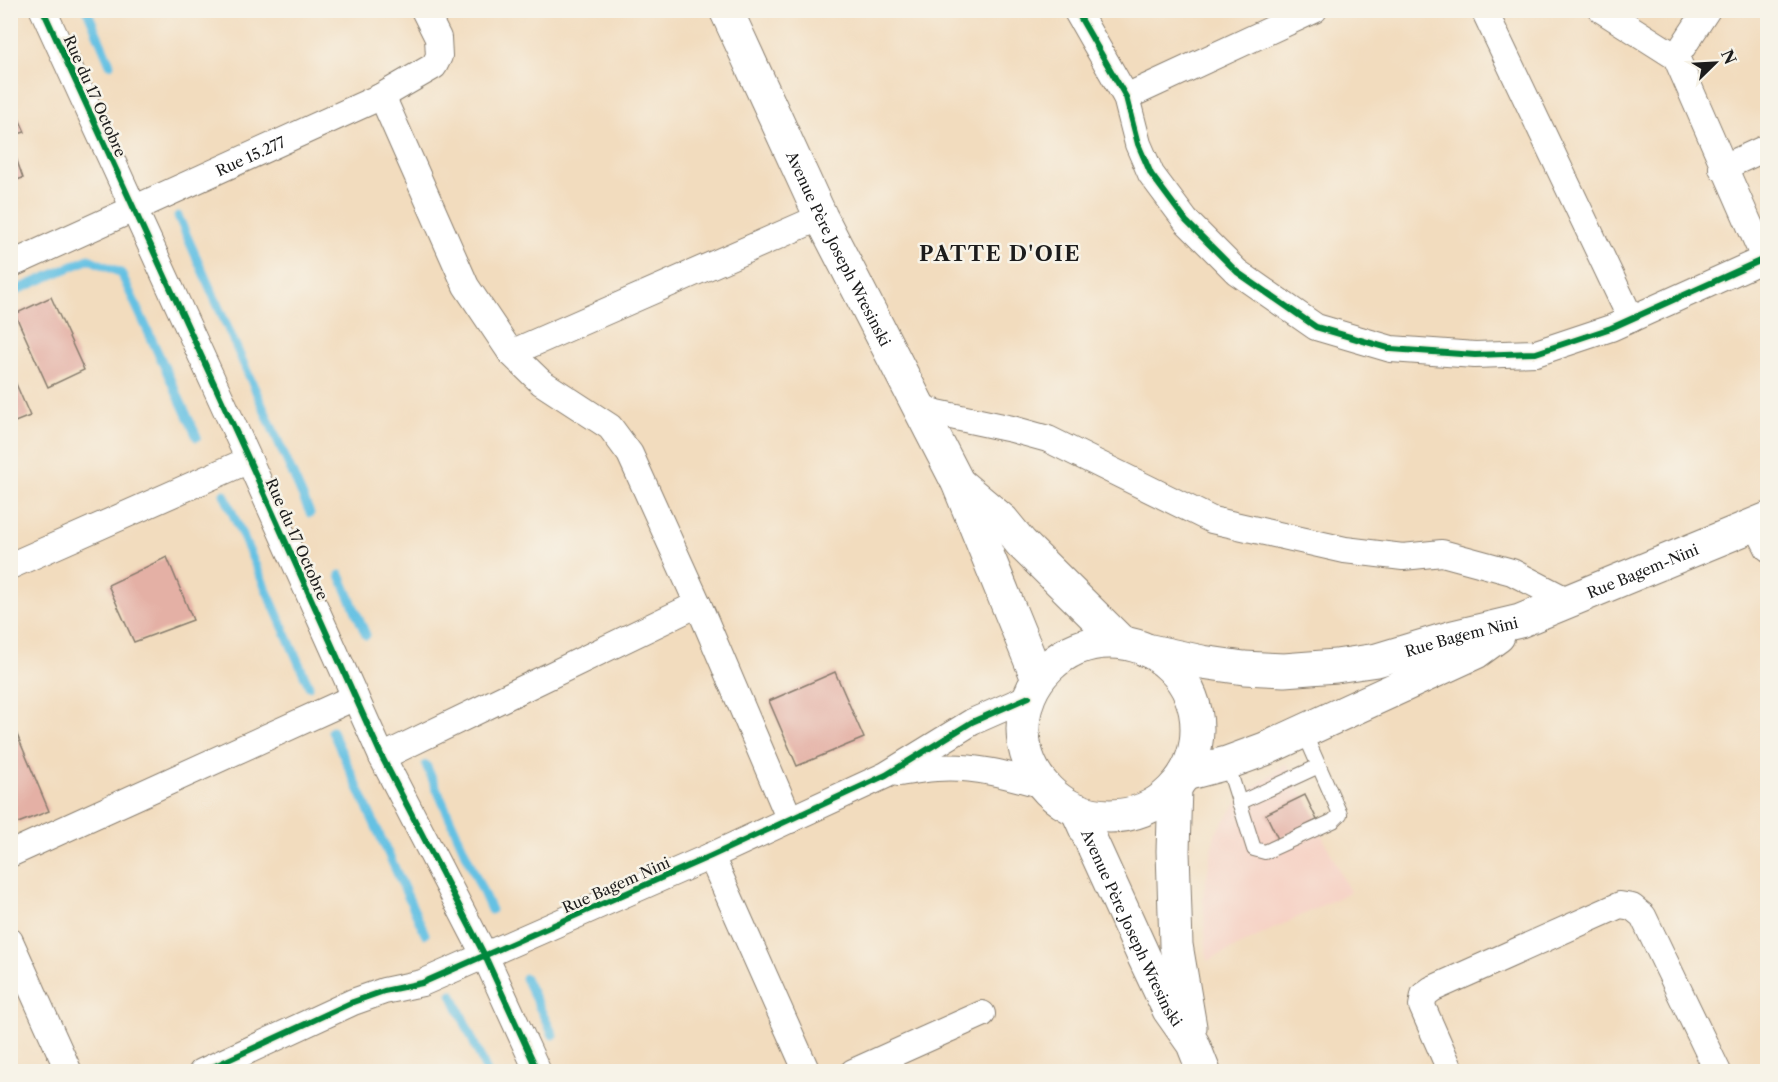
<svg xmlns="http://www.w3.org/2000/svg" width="1778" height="1082" font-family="'Libre Caslon Text',serif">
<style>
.built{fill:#f6d2c5}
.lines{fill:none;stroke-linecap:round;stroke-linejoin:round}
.stream{stroke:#65c1e3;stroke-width:9}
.building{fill:#e4b0a5}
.lane-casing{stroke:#877c6d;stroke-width:16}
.street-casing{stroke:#877c6d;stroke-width:28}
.secondary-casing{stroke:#877c6d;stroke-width:35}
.lane{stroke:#fff;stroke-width:14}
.street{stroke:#fff;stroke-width:26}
.secondary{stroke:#fff;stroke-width:33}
.cycleway-casing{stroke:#f7f3e8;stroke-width:10}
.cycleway{stroke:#00873e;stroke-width:6}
.labels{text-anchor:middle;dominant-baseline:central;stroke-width:5;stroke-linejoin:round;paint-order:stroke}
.street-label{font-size:15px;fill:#1c1c1c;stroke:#f7f3e8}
.district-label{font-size:21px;font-weight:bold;letter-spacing:1.5px;fill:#1c1c1c;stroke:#f7f3e8}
</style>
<rect width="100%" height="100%" fill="#f7f3e8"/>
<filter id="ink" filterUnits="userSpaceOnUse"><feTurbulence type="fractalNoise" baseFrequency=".0167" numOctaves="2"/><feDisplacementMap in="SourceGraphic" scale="12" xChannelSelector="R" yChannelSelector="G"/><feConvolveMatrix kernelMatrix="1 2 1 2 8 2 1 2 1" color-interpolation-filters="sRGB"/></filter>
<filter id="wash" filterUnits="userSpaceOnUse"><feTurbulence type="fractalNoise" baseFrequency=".008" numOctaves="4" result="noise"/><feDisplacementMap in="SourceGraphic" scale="24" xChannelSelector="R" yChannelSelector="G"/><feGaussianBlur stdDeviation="1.35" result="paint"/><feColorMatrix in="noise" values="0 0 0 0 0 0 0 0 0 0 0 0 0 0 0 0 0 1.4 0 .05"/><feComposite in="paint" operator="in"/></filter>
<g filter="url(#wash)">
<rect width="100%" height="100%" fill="#f2dcbe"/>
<!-- built -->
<polygon class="built" points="1286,763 1350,892 1207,961 1203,896 1215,834 1241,797"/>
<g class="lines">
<!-- stream -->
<g class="stream">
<polyline points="87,10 110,64"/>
<polyline points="178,216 310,513"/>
<polyline points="10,293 89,259 121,273 197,437"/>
<polyline points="224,494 309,686"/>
<polyline points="340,575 366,635"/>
<polyline points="332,731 425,934"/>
<polyline points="426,765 491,910"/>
<polyline points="525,978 553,1035"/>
<polyline points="452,994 487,1072"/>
</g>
</g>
<g id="blocks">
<!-- building -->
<g class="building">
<polygon points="10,99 25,132 10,136"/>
<polygon points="10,141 23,178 10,182"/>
<polygon points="51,297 84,370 48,387 15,314"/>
<polygon points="13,377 30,416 10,424 10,378"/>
<polygon points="167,557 193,620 134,642 108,585"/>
<polygon points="835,672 864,738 797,766 769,701"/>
<polygon points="10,718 49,811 18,823 10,805"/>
<polygon points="1305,795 1317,820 1278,839 1266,814"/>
</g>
</g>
</g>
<g filter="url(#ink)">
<use href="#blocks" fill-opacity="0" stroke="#877c6d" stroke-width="1.5"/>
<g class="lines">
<defs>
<g id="lane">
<polyline points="1227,763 1254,849 1265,852 1333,821 1340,814 1303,730"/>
<polyline points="1239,803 1319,766"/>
</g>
<g id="street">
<polyline points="43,10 249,460 382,757 485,956 538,1072"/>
<polyline points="1076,10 1126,97 1138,144 1151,174 1186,221 1237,272 1316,327 1391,349 1475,355 1536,353 1611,328 1764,259"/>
<polyline points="1484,10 1631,319"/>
<polyline points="1602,10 1676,57 1768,267"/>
<polyline points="1676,57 1707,10"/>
<polyline points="382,96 466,286 511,353 541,382 610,427 630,454 698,604 790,820"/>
<polyline points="1126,97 1314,10"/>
<polyline points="1722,168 1768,147"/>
<path id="s1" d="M10,265L382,96L434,66L439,56L438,38L424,10"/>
<polyline points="511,353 821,217"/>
<polyline points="918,406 937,413 1012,429 1048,439 1212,520 1345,550 1403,557 1442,553 1512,572 1568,601"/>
<polyline points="1756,524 1768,548"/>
<polyline points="10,566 249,460"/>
<polyline points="382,757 698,604"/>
<path d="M898,773C911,771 923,769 936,768C973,765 1008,775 1043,785"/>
<polyline points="10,854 355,697"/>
<polyline points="711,856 807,1072"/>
<polyline points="10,941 69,1072"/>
<polyline points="202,1072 353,1002 384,991 422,983 711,856 886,775 972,722 1029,697"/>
<polyline points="853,1072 982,1014"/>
<polyline points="1451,1072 1422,1006 1424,995 1432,989 1620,905 1632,907 1643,916 1718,1072"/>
</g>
<g id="secondary">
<path id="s2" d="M726,10L821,217L958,483L1038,679"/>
<polyline points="959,484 1003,521 1021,543 1121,642"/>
<circle cx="1110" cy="729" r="87"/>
<path id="s3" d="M1146,650L1202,662L1244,668L1284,670L1336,666L1377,660L1453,637L1520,621L1768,519"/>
<polyline points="1185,774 1227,763 1265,749 1476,652 1498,636"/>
<polyline points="1175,787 1173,851 1176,945 1190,1027"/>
<path id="s4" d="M1077,810L1144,957L1169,1010L1193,1044L1204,1072"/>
</g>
</defs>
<!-- lane casing -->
<use href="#lane" class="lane-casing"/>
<!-- street casing -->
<use href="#street" class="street-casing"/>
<!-- secondary casing -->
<use href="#secondary" class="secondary-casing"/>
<!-- lane -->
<use href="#lane" class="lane"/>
<!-- street -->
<use href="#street" class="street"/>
<!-- secondary -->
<use href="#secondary" class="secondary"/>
<defs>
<g id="cycleway">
<polyline points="43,10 249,460 382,757 485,956 538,1072"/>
<polyline points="1076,10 1126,97 1138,144 1151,174 1186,221 1237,272 1316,327 1391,349 1475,355 1536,353 1611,328 1764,259"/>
<polyline points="202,1072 353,1002 384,991 422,983 711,856 886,775 972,722 1029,697"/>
</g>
</defs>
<!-- cycleway casing -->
<use href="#cycleway" class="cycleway-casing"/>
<!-- cycleway -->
<use href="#cycleway" class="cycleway"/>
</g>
</g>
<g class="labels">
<!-- street labels -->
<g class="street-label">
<text transform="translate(95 96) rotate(66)">Rue du 17 Octobre</text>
<text stroke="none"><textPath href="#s1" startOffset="264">Rue 15.277</textPath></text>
<text stroke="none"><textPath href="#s2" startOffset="264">Avenue Père Joseph Wresinski</textPath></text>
<text transform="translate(297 539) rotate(66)">Rue du 17 Octobre</text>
<text stroke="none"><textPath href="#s3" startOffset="514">Rue Bagem-Nini</textPath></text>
<text stroke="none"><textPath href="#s3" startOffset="321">Rue Bagem Nini</textPath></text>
<text transform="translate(616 885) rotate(-24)">Rue Bagem Nini</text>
<text stroke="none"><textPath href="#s4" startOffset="130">Avenue Père Joseph Wresinski</textPath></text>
</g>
<!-- district labels -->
<g class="district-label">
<text x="1000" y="253">PATTE D'OIE</text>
</g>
</g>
<!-- margin -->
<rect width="1778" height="1082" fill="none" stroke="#f7f3e8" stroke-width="36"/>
<!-- north arrow -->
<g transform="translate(1715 63) rotate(66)" stroke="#f7f3e8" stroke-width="4.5" paint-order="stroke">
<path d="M0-4.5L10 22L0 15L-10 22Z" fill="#1c1c1c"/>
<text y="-9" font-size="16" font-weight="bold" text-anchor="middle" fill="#1c1c1c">N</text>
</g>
</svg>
